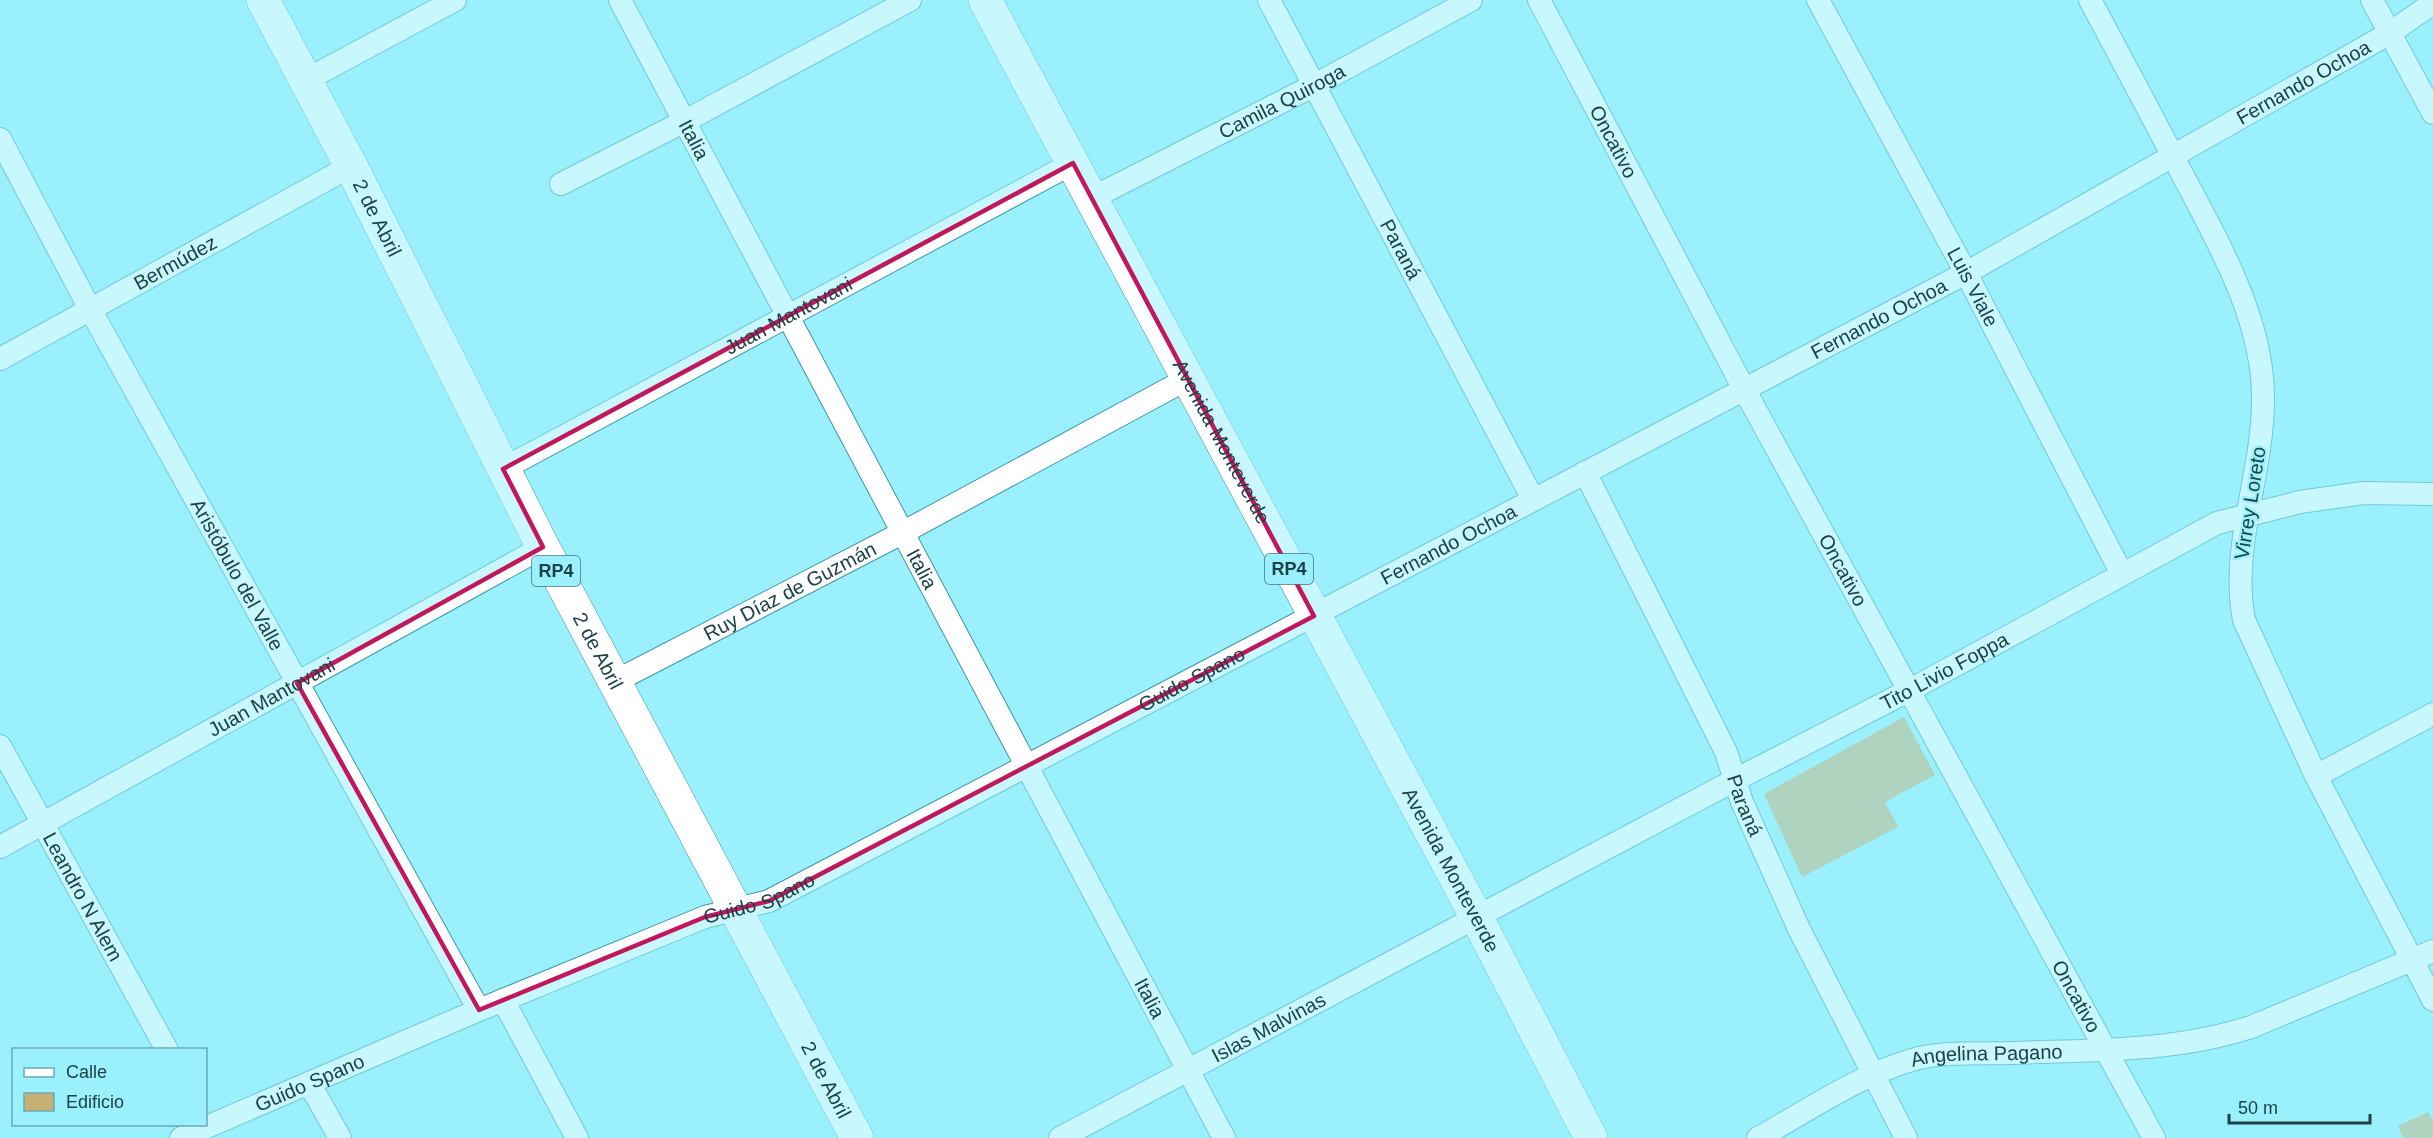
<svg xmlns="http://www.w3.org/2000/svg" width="2433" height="1138" font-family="Helvetica,sans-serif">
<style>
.building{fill:#c7af72}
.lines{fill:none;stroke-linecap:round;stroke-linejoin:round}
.minor-casing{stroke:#4198a5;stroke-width:24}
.primary-casing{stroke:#4198a5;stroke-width:34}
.minor{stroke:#fff;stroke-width:22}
.primary{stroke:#fff;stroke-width:33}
.marked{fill:none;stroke:#c2185b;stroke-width:4.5;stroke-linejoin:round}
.labels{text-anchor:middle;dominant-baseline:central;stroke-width:4.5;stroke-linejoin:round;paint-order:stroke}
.shield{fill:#9bf0fe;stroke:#43767d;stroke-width:1.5}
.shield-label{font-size:18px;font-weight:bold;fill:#1d4146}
.street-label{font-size:20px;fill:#1d4146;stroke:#9bf0fe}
</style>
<rect width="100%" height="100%" fill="#9bf0fe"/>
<!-- building -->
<g class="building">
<polygon points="1904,717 1935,775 1885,802 1898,827 1802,877 1764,794"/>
<polygon points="2428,1112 2433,1121 2433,1138 2403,1138 2398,1126"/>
</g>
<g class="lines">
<defs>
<g id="minor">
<path id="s1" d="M620,0L1224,1138"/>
<path id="s2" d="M1269,0L1533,499"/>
<path id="s3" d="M1539,0L1744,389L2154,1138"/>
<path id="s4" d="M1818,0L1966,273L2122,574"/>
<path d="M2090,0C2120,56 2150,112 2179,168C2216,239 2264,318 2263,400C2263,474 2230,547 2244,620L2316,776L2433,1000"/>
<polyline points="2372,0 2433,113"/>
<polyline points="306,80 455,0"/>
<path id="s5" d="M0,139L90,309L479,1010"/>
<polyline points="561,184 685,121 910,0"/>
<path id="s6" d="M1092,198L1313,86L1471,0"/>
<path id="s7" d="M0,359L351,166"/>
<path id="s8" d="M503,469L1073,163"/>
<path id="s9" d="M1585,472L1726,752L1742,802L1799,929L1906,1138"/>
<path id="s10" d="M614,682L902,533L1187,379"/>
<path id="s11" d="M0,746L167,1050"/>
<polyline points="2316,776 2433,714"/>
<path id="s12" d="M0,847L543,547"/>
<polyline points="503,1000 577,1138"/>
<polyline points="309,1083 340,1138"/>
<path id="s13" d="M181,1138L479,1010L705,917L769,901L1966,273L2390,33L2433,3"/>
<path id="s14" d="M1060,1138L1735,780L1910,690L2217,523L2300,502L2363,493L2433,494"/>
<path id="s15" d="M1758,1138C1804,1113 1861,1074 1912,1060C1943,1051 1980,1054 2012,1053C2092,1050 2174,1052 2251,1027L2433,951"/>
</g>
<g id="primary">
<path id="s16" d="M263,0L351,166L543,547L857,1138"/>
<path id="s17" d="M985,0L1476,916L1591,1138"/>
</g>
</defs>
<!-- minor casing -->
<use href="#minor" class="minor-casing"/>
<!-- primary casing -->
<use href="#primary" class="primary-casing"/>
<!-- minor -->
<use href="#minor" class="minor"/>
<!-- primary -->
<use href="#primary" class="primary"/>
</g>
<!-- marked area -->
<path d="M0 0H2433V1138H0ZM1073,163L1314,616L769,901L705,917L479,1010L297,683L543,547L503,469Z" fill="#9bf0fe" fill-opacity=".55" fill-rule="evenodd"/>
<path class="marked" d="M1073,163L1314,616L769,901L705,917L479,1010L297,683L543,547L503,469Z"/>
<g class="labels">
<!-- shield labels -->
<g class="shield">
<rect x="1265" y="554" width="48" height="30" rx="4.5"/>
<rect x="532" y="556" width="48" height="30" rx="4.5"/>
</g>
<g class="shield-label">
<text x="1289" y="569">RP4</text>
<text x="556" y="571">RP4</text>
</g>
<!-- street labels -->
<g class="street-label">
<text stroke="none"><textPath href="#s13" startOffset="2374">Fernando Ochoa</textPath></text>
<text stroke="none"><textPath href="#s6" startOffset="213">Camila Quiroga</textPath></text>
<text stroke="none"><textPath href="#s1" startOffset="158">Italia</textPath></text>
<text stroke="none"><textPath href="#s3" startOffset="160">Oncativo</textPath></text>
<text stroke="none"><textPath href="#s16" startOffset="246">2 de Abril</textPath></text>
<text stroke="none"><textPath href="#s2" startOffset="282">Paraná</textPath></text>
<text stroke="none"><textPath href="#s7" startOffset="200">Bermúdez</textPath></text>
<text stroke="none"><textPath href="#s4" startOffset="326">Luis Viale</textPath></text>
<text stroke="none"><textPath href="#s8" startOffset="324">Juan Mantovani</textPath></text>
<text stroke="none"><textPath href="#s13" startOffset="1888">Fernando Ochoa</textPath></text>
<text stroke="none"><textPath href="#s17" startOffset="501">Avenida Monteverde</textPath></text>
<text transform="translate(2250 503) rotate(-81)">Virrey Loreto</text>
<text stroke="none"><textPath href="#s13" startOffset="1402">Fernando Ochoa</textPath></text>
<text stroke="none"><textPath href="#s1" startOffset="644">Italia</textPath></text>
<text stroke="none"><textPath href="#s3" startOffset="646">Oncativo</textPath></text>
<text stroke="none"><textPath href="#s5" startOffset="496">Aristóbulo del Valle</textPath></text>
<text stroke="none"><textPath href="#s10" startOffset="198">Ruy Díaz de Guzmán</textPath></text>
<text stroke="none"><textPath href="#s16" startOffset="732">2 de Abril</textPath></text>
<text stroke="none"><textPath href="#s14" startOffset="1000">Tito Livio Foppa</textPath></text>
<text stroke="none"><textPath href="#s13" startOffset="1112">Guido Spano</textPath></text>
<text stroke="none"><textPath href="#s12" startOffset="310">Juan Mantovani</textPath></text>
<text stroke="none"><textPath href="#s9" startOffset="370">Paraná</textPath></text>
<text stroke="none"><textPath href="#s17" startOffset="987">Avenida Monteverde</textPath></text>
<text stroke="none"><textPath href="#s11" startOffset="172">Leandro N Alem</textPath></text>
<text stroke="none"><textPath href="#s13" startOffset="626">Guido Spano</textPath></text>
<text stroke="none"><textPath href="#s1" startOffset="1130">Italia</textPath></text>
<text stroke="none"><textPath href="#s3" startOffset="1132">Oncativo</textPath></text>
<text stroke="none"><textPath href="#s14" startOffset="236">Islas Malvinas</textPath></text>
<text stroke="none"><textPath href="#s15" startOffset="248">Angelina Pagano</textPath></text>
<text stroke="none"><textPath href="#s16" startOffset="1218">2 de Abril</textPath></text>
<text stroke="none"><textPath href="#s13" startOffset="140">Guido Spano</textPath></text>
</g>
</g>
<!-- legend -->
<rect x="12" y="1048" width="195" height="78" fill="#9bf0fe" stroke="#69aab4" stroke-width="1.5"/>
<rect x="24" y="1068" width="30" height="9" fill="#ffffff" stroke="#69aab4" stroke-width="1.5"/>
<text x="66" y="1078" font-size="18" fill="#1d4146">Calle</text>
<rect x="24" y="1093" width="30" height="18" fill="#c7af72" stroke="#69aab4" stroke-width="1.5"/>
<text x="66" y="1108" font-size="18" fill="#1d4146">Edificio</text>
<!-- scale -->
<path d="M2229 1114v9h141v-9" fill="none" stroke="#1d4146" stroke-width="3"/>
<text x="2238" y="1114" font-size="18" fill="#1d4146" stroke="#9bf0fe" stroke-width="4.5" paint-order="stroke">50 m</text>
</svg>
